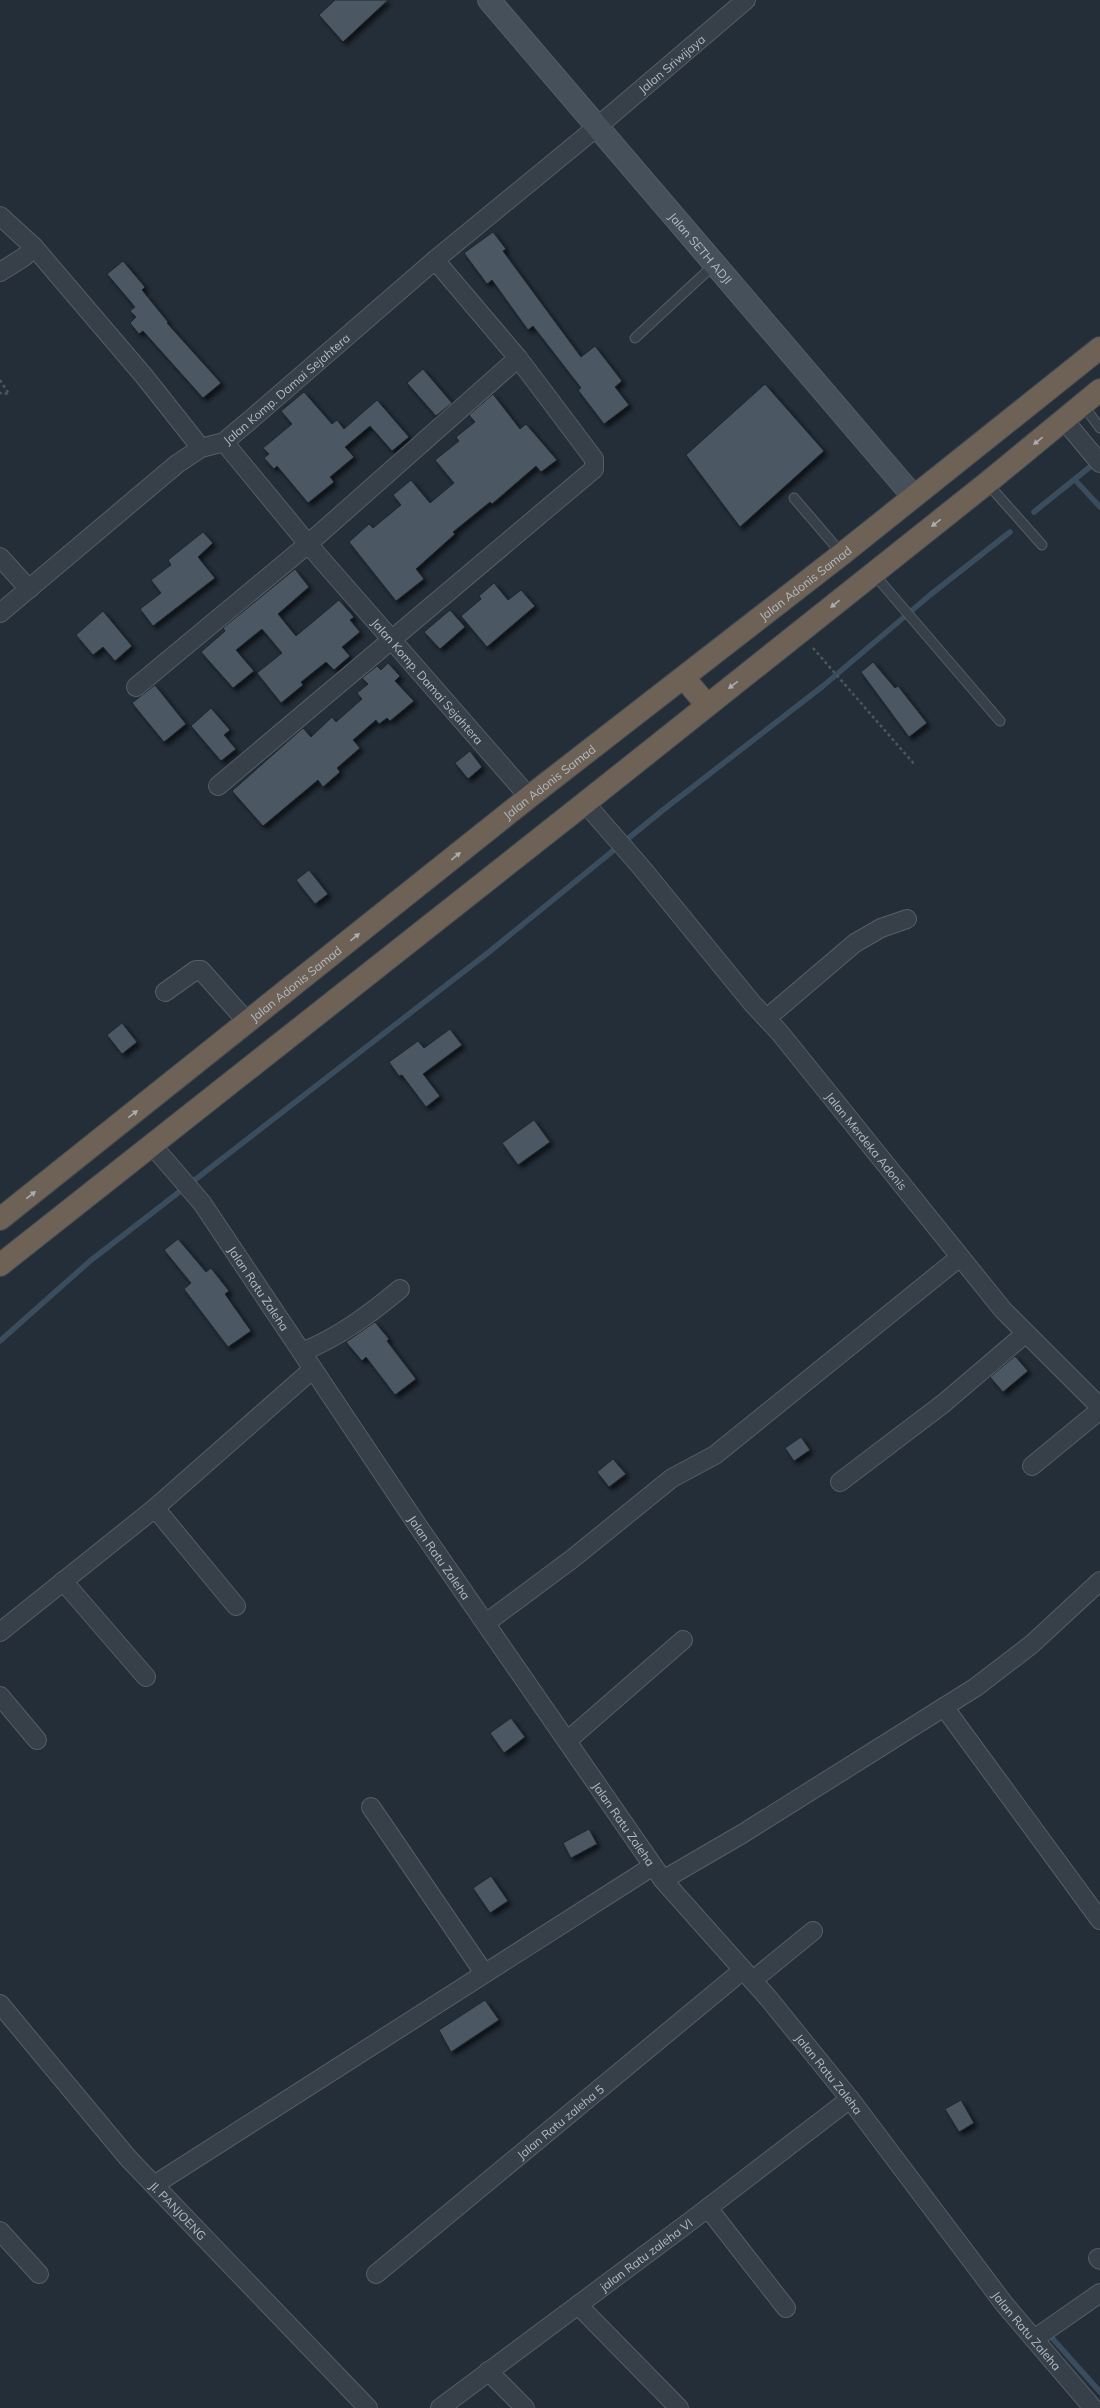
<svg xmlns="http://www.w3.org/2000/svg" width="1100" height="2408" font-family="Mulish,sans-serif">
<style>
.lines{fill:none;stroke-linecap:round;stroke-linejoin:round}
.stream{stroke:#3a4d5f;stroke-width:5.5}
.building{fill:#4c5963;stroke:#1e272f;filter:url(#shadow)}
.lane-casing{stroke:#555e66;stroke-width:11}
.street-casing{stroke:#555e66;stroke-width:20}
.secondary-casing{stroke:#555e66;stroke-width:24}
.highway-casing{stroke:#424b53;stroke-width:24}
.path{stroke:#47595a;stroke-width:2.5;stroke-dasharray:3 3;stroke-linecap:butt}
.lane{stroke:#374048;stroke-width:9}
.street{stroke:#374048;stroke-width:18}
.secondary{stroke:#46505b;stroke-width:22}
.highway{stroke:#6e6155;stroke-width:22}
.oneway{fill:#a8aeb3}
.labels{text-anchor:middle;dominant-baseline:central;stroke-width:4;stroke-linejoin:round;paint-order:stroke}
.street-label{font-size:12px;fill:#b2bbc4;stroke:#1c252d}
</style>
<defs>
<filter id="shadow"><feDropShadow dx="3.5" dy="3.5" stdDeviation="2" flood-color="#0009"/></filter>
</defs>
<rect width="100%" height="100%" fill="#242e38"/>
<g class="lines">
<!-- stream -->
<g class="stream">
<polyline points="1075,480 1100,507"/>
<polyline points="1034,512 1096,462"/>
<polyline points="0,1341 90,1261 489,952 663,810 823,686 930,595 1010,532"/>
<polyline points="1053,2339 1100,2392"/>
</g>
</g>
<!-- building -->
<g class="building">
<polygon points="335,0 388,0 343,42 319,15"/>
<polygon points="493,232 506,249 503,251 581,357 595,346 622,381 615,387 629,405 604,424 578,390 581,388 533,326 528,330 492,280 487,284 464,253"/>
<polygon points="123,261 145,287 142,290 168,322 167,323 221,383 203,398 143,331 139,334 130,323 136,317 130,311 135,307 107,274"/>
<polygon points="423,369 452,403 436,416 407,383"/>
<polygon points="765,384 824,451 740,527 686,455"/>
<polygon points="304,392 332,424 337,420 344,429 377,400 409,437 392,451 370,426 345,447 354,457 330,477 334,482 308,503 277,466 274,469 264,458 269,454 263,448 292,424 281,411"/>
<polygon points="493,394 520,429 526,424 557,460 541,472 536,466 492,504 490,502 453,532 455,534 416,569 424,579 396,601 349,542 369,524 373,528 401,505 393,495 411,480 430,503 454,483 435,460 459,441 456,437 475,422 469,415"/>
<polygon points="203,532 213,543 198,557 215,578 153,626 140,609 161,593 151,580 171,565 168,560"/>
<polygon points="295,569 309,587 278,614 296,636 339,600 354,617 350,620 360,632 342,647 350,656 334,670 326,662 301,682 303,685 281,703 257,673 282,653 262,629 236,650 254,671 233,688 201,652 225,631 223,628"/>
<polygon points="494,583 508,600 521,590 535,606 487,647 461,616 481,599 479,596"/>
<polygon points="450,610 465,627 440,649 424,632"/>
<polygon points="103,611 132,646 115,661 103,647 93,655 76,635"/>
<polygon points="873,662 895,688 898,686 927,723 909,737 861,672"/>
<polygon points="388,663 400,676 395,681 414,701 390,721 387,718 379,724 376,720 353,740 360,748 337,768 340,772 323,787 318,780 263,826 232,791 303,728 311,737 332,717 336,722 362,699 357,693 368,684 362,678 377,666 381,670"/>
<polygon points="155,685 186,724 164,742 132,703"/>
<polygon points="211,708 230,730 224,735 236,749 221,761 191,726"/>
<polygon points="470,751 482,767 468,779 455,763"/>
<polygon points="309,870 328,894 315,904 296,880"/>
<polygon points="122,1023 137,1042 122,1054 107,1035"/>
<polygon points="450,1029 462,1045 423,1074 440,1096 426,1107 402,1075 399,1076 389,1062 418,1041 424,1048"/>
<polygon points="534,1120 550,1142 518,1165 502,1143"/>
<polygon points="178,1239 206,1272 211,1268 229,1291 225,1294 251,1331 228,1347 184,1289 191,1283 164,1250"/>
<polygon points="375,1322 389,1339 387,1341 416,1379 395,1395 366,1357 362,1361 346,1342"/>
<polygon points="1015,1356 1028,1371 1003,1392 990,1377"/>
<polygon points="801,1437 810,1450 794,1461 785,1448"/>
<polygon points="613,1459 626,1474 609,1487 597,1472"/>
<polygon points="511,1718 525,1737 504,1753 490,1733"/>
<polygon points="589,1829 597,1844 571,1858 563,1843"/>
<polygon points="491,1876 508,1901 490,1913 473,1888"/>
<polygon points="485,2000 499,2020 451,2052 439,2030"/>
<polygon points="961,2100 974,2123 959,2132 945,2109"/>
</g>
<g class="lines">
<defs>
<g id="lane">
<polyline points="635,338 715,264"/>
<polyline points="1083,405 1100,428"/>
<polyline points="987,483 1042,545"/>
<polyline points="794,498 842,554"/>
<polyline points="873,573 1000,721"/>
</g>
<g id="street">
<polyline points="0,216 34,247"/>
<polyline points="0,272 24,257 34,247 144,376 201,448"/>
<polyline points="1064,420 1100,463"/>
<path id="s1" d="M224,442L308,544L529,797"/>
<polyline points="0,557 29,589"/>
<path id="s2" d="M0,613L177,464L201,448L224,442L249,421L435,260L597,127L746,0"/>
<polyline points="136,687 308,544 518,358"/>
<polyline points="218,786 594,469 594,459 518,358 435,260"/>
<path id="s3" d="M585,803L641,867L752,1003L780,1033L1003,1310L1100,1407"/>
<polyline points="165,992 196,970 201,970 248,1023"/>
<polyline points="767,1018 855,943 881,928 907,919"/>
<path id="s4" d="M152,1145L202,1203L418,1526L663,1880L769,1999L850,2099L1005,2305L1093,2408"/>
<path d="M302,1352C339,1337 370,1314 400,1289"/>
<polyline points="1032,1466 1100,1410"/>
<polyline points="840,1482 944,1403 1025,1334"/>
<polyline points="155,1508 236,1606"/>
<polyline points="63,1581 146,1677"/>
<polyline points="486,1623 572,1559 672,1478 715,1455 960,1257"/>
<polyline points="0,1632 155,1508 313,1369"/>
<polyline points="0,1696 37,1740"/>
<polyline points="944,1707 1100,1920"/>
<polyline points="567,1741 683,1640"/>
<polyline points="371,1807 484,1973"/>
<polyline points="663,1880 742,1834 976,1687 1032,1644 1100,1581"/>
<polyline points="753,1980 813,1931"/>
<path id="s5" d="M0,2004L128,2158L368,2408"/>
<polyline points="154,2185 653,1866"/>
<polyline points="708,2208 786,2308"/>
<polyline points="0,2231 39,2274"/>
<polyline points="1098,2258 1100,2260"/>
<path id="s6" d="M376,2274L743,1970"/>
<polyline points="578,2305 679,2408"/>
<polyline points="1034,2339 1100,2293"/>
<polyline points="488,2371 525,2408"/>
<path id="s7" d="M440,2408L692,2220L850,2099"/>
</g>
<g id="secondary">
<path id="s8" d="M489,0L913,496"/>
</g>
<g id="highway">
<polyline points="684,678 707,705"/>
<path id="s9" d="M0,1219L529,797L842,554L1100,348"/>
<polyline points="0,1265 585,803 987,483 1100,390"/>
</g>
</defs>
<!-- lane casing -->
<use href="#lane" class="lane-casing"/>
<!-- street casing -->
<use href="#street" class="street-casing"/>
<!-- secondary casing -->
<use href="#secondary" class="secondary-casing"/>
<!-- highway casing -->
<use href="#highway" class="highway-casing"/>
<!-- path -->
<g class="path">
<polyline points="0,380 9,394 0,393"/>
<polyline points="813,648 915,765"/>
</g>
<!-- lane -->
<use href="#lane" class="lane"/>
<!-- street -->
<use href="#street" class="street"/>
<!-- secondary -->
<use href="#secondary" class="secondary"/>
<!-- highway -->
<use href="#highway" class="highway"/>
</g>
<!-- one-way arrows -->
<defs><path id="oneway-solid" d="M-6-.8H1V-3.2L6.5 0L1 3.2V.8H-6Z"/></defs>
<g class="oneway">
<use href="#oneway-solid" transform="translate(1038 441) rotate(141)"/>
<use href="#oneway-solid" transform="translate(936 523) rotate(142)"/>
<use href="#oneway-solid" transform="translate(835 604) rotate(141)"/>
<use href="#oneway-solid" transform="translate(733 685) rotate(142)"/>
<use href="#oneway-solid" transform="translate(456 856) rotate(-39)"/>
<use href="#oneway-solid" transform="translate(355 937) rotate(-39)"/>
<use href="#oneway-solid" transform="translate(133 1114) rotate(-38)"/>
<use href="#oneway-solid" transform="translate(31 1195) rotate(-38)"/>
</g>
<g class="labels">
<!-- street labels -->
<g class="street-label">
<text stroke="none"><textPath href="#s2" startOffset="870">Jalan Sriwijaya</textPath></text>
<text stroke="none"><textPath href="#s8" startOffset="326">Jalan SETH ADJI</textPath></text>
<text stroke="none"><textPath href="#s2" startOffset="366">Jalan Komp. Damai Sejahtera</textPath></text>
<text stroke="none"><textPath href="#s9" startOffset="1026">Jalan Adonis Samad</textPath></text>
<text stroke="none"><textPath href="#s1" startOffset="314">Jalan Komp. Damai Sejahtera</textPath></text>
<text stroke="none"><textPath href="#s9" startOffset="702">Jalan Adonis Samad</textPath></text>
<text stroke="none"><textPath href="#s9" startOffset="378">Jalan Adonis Samad</textPath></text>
<text stroke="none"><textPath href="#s3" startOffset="440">Jalan Merdeka Adonis</textPath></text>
<text stroke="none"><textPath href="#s4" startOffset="179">Jalan Ratu Zaleha</textPath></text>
<text stroke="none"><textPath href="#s4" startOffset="503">Jalan Ratu Zaleha</textPath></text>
<text stroke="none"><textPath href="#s4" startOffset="827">Jalan Ratu Zaleha</textPath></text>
<text stroke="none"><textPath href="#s4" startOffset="1151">Jalan Ratu Zaleha</textPath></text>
<text stroke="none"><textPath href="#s6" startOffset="239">Jalan Ratu zaleha 5</textPath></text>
<text stroke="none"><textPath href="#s5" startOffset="273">Jl. PANJOENG</textPath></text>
<text stroke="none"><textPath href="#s7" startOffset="257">jalan Ratu zaleha VI</textPath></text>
<text stroke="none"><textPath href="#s4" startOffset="1475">Jalan Ratu Zaleha</textPath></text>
</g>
</g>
</svg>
